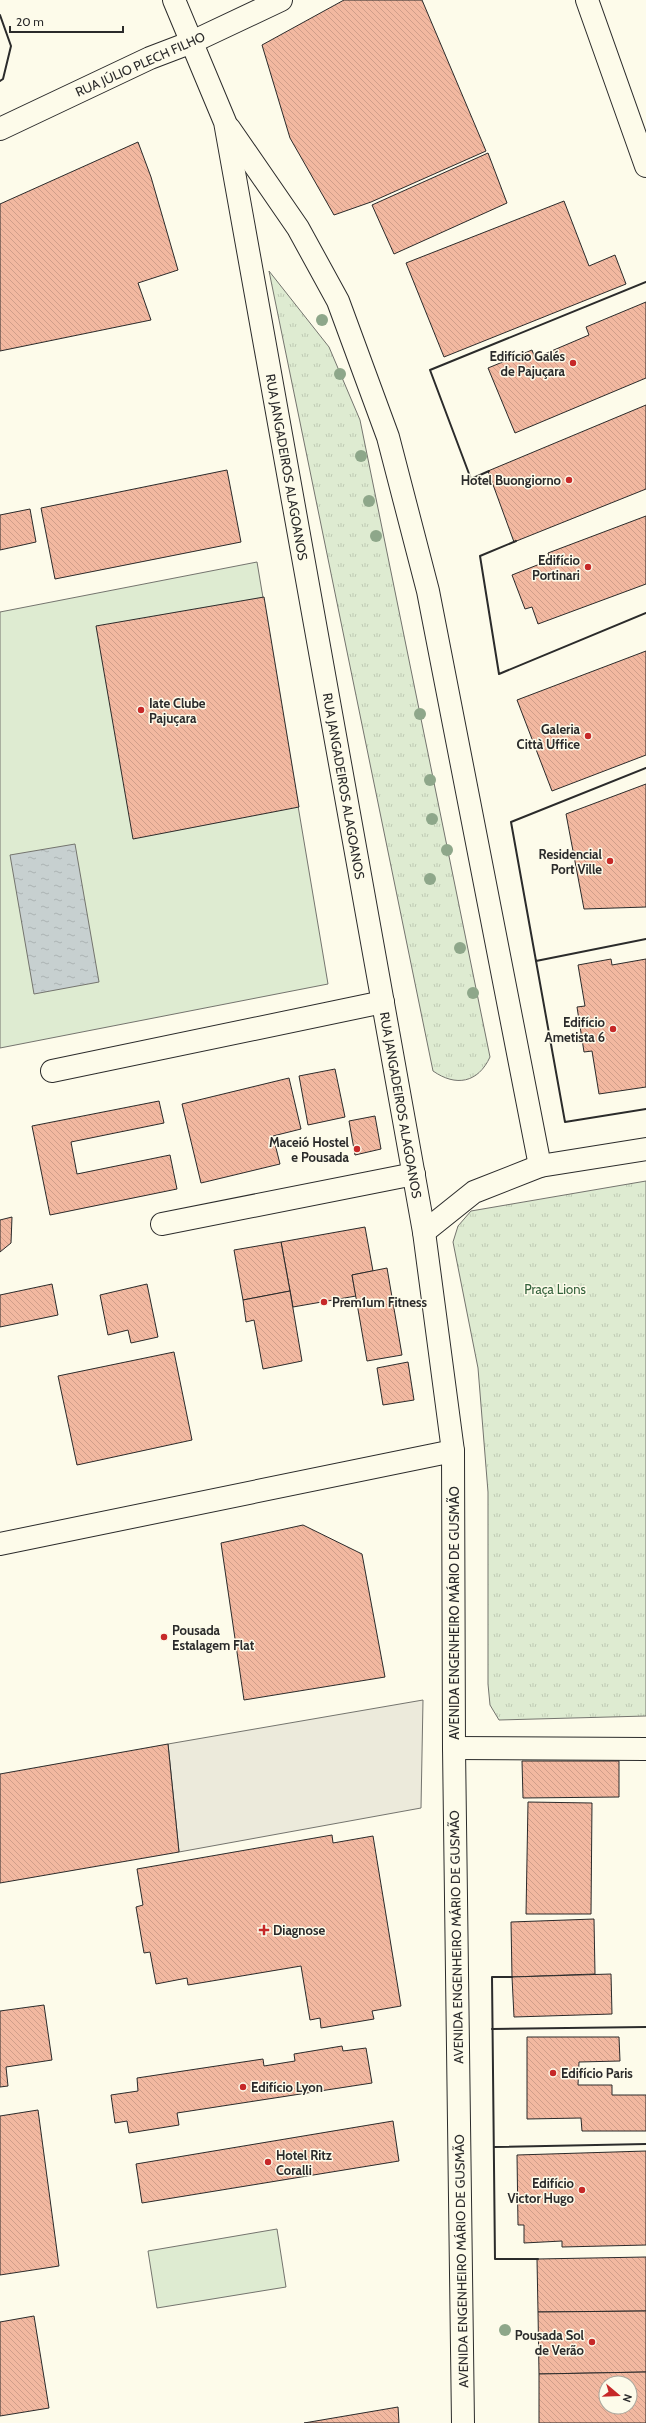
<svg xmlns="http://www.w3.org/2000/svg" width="646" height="2423" font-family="Cabin,sans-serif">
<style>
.park{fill:url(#park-tufts);stroke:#74746e}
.garden{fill:#deebd1;stroke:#74746e}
.parking{fill:#eceadb;stroke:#74746e}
.water{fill:url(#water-ripples);stroke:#74746e}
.building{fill:url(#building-back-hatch);stroke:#2b2b2b;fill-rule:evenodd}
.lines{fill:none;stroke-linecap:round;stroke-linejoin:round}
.minor-casing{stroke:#2b2b2b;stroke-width:24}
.minor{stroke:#fdfbea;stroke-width:22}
.wall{stroke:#2b2b2b;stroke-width:2}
.tree{fill:#8ea78a}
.poi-dot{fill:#c62828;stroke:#fdfbea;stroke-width:1.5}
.labels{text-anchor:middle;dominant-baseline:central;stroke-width:3;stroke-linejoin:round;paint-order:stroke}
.street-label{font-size:13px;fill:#2b2b2b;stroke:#fdfbea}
.poi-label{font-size:13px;font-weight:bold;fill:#2b2b2b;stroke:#fdfbea;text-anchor:end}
.park-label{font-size:13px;fill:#34623c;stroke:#fdfbea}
</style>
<defs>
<pattern id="park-tufts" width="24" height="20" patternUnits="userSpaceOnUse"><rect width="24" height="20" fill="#deebd1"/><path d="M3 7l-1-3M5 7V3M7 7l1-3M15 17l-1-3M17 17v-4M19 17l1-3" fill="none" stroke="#bfcab4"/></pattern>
<pattern id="water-ripples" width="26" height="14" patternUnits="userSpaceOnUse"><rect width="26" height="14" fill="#c7d0d0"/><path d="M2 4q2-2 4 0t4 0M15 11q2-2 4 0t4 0" fill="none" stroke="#abb3b3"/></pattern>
<pattern id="building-back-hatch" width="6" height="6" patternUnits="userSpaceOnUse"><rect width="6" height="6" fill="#f2b8a0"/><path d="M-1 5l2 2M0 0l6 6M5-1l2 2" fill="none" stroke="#d09e8a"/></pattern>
</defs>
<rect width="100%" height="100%" fill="#fdfbea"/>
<!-- park -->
<g class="park">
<path d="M269,271L329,347L360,420L490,1057C478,1083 456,1087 433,1071Z"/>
<polygon points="646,1181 646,1716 499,1720 490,1705 488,1684 488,1492 478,1368 453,1242 458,1226 471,1211"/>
</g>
<!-- garden -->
<g class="garden">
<polygon points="257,562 328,984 0,1048 0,612"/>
<polygon points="277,2229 286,2287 157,2308 148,2251"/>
</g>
<!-- parking -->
<polygon class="parking" points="423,1700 421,1808 179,1852 168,1744"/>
<!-- water -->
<polygon class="water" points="75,844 99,982 34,994 10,855"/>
<!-- building -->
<g class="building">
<polygon points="344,0 422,0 486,151 371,202 334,215 290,138 262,45"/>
<polygon points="138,142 151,177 178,270 138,283 151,320 0,351 0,204"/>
<polygon points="488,153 507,203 394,254 372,205"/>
<polygon points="564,201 589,266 615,255 626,284 444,357 406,263"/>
<polygon points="646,302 646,378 515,433 488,368 532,350 535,358 589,335 586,327"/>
<polygon points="646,405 646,489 514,542 488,471"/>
<polygon points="227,470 241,542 55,579 41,508"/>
<polygon points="30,509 36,542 0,550 0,515"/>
<polygon points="646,516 646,584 538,624 532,607 525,609 512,575 550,560 548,553"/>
<polygon points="264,597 299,807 133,839 96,626"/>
<polygon points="646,651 646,755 552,791 517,700"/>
<polygon points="646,784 646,907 584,909 566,814"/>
<polygon points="611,959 612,965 646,959 646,1087 599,1094 592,1051 584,1052 577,1007 585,1006 578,965"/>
<polygon points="335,1069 345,1117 308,1125 299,1076"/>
<polygon points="289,1078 301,1129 273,1136 280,1164 201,1183 182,1104"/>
<polygon points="159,1101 164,1123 71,1142 77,1174 170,1155 177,1189 50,1215 32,1126"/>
<polygon points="375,1116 381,1149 355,1155 349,1121"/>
<polygon points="12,1217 11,1243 0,1252 0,1220"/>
<polygon points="365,1227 373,1271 352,1275 356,1296 293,1307 281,1242"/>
<polygon points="281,1242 290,1291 243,1300 234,1250"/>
<polygon points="387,1268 402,1355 367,1361 352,1275"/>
<polygon points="52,1284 58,1315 0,1327 0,1295"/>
<polygon points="147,1284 158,1337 131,1343 128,1330 108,1335 100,1295"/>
<polygon points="290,1291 302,1361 263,1369 254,1320 246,1322 243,1300"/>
<polygon points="174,1352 192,1440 77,1465 58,1376"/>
<polygon points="408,1362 414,1400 383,1405 377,1368"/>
<polygon points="303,1525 362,1554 385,1677 244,1700 221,1543"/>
<polygon points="168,1744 179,1852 0,1883 0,1774"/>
<polygon points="522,1761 619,1761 619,1797 523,1798"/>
<polygon points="528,1802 592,1803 591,1914 526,1914"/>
<polygon points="332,1835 333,1843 373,1836 401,2006 372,2011 374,2019 321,2028 320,2018 310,2020 301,1966 188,1985 187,1978 156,1984 150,1952 144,1953 136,1907 143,1905 137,1869"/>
<polygon points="594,1919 595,1974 512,1977 511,1922"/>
<polygon points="611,1974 612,2014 514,2017 512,1977"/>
<polygon points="44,2005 52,2060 6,2067 8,2086 0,2087 0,2011"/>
<polygon points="527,2037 619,2037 620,2061 579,2062 578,2085 612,2085 612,2095 646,2095 646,2131 582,2131 581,2118 527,2119"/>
<polygon points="342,2046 343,2051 366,2048 372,2083 177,2113 179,2125 129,2133 127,2121 115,2123 111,2095 138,2091 137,2078 263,2059 264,2066 295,2061 294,2054"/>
<polygon points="38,2110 59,2266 0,2275 0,2116"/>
<polygon points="393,2121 399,2161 142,2203 136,2164"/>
<polygon points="646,2151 646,2245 562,2247 562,2241 524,2243 524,2225 518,2225 517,2155"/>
<polygon points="646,2257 646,2311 538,2312 537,2259"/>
<polygon points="646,2311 646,2372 539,2374 538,2312"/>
<polygon points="34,2316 49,2408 0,2416 0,2322"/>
<path d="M646,2372V2423H539V2374ZM606,2383H630V2407H606Z"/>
<polygon points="398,2407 399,2423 304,2423"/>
</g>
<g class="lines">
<defs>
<g id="minor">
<polyline points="174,0 225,122 424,1232 453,1451 454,1748 463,2423"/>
<polyline points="587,0 646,166"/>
<polyline points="229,128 298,228 338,301 388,437 428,591 540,1166"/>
<polyline points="0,129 150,58 192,42 281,0"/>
<polyline points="52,1071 383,1002"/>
<polyline points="162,1224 414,1174"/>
<polyline points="424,1232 474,1192 540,1166 646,1149"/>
<polyline points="0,1544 453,1451"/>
<polyline points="454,1748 646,1749"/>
</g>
</defs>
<!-- minor casing -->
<use href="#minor" class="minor-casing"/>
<!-- minor -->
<use href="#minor" class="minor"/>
<!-- wall -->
<g class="wall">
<polyline points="0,15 11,46 3,79 0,81"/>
<polyline points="489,471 471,479 430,370 646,282"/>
<polyline points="516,541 480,556 499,674 646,613"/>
<polyline points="646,768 511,822 536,961 646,939"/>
<polyline points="536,961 565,1122 646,1109"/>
<polyline points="512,1977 492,1977 495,2259 538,2259"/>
<polyline points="492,2029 646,2027"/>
<polyline points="494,2147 646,2144"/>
</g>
</g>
<!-- trees -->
<g class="tree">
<circle cx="322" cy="320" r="6"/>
<circle cx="340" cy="374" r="6"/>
<circle cx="361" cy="456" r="6"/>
<circle cx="369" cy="501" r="6"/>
<circle cx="376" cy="536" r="6"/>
<circle cx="420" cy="714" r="6"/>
<circle cx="430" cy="780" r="6"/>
<circle cx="432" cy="819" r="6"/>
<circle cx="447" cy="850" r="6"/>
<circle cx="430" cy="879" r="6"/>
<circle cx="460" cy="948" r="6"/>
<circle cx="473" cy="993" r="6"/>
<circle cx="505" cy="2330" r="6"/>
</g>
<!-- markers -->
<g class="poi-dot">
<circle cx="573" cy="363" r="4"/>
<circle cx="569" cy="480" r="4"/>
<circle cx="588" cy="567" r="4"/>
<circle cx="141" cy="710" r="4"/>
<circle cx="588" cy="736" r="4"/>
<circle cx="610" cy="861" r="4"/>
<circle cx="613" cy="1029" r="4"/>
<circle cx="357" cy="1149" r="4"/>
<circle cx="324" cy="1302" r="4"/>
<circle cx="164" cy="1637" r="4"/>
<path d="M262 1924h4v4h4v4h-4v4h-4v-4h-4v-4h4z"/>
<circle cx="553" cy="2073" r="4"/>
<circle cx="243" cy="2087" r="4"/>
<circle cx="268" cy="2162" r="4"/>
<circle cx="582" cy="2190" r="4"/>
<circle cx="592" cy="2342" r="4"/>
</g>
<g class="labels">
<!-- street labels -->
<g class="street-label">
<text transform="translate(140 64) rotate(-24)">RUA JÚLIO PLECH FILHO</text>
<text transform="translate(287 467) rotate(80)">RUA JANGADEIROS ALAGOANOS</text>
<text transform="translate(344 786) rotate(80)">RUA JANGADEIROS ALAGOANOS</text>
<text transform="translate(401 1105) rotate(80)">RUA JANGADEIROS ALAGOANOS</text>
<text transform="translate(454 1613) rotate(-90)">AVENIDA ENGENHEIRO MÁRIO DE GUSMÃO</text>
<text transform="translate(456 1937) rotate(-91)">AVENIDA ENGENHEIRO MÁRIO DE GUSMÃO</text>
<text transform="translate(461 2261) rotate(-91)">AVENIDA ENGENHEIRO MÁRIO DE GUSMÃO</text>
</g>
<!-- poi labels -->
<g class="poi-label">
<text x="565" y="356">Edifício Galés<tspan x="565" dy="15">de Pajuçara</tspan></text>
<text x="561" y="480">Hotel Buongiorno</text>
<text x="580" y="560">Edifício<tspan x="580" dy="15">Portinari</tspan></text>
<text x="149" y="703" text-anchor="start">Iate Clube<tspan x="149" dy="15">Pajuçara</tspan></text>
<text x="580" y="729">Galeria<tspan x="580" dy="15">Città Uffice</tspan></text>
<text x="602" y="854">Residencial<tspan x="602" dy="15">Port Ville</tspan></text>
<text x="605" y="1022">Edifício<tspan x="605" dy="15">Ametista 6</tspan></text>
<text x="349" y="1142">Maceió Hostel<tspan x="349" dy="15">e Pousada</tspan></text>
<text x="332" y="1302" text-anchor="start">Prem1um Fitness</text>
<text x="172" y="1630" text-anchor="start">Pousada<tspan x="172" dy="15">Estalagem Flat</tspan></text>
<text x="273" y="1930" text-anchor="start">Diagnose</text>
<text x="561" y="2073" text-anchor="start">Edifício Paris</text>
<text x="251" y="2087" text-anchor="start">Edifício Lyon</text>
<text x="276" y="2155" text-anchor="start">Hotel Ritz<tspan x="276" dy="15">Coralli</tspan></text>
<text x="574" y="2183">Edifício<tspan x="574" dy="15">Victor Hugo</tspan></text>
<text x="584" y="2335">Pousada Sol<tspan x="584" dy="15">de Verão</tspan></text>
</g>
<!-- park labels -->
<g class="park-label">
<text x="555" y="1289">Praça Lions</text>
</g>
</g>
<!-- north arrow -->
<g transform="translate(618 2395) rotate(109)"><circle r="19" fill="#fdfbea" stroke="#a9a89e"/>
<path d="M0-3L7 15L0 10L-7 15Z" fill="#c62828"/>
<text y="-6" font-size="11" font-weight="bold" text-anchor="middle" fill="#2b2b2b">N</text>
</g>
<!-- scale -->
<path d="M10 26v6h113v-6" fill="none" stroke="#2b2b2b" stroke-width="2"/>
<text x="16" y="26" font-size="12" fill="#2b2b2b" stroke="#fdfbea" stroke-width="3" paint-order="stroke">20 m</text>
</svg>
